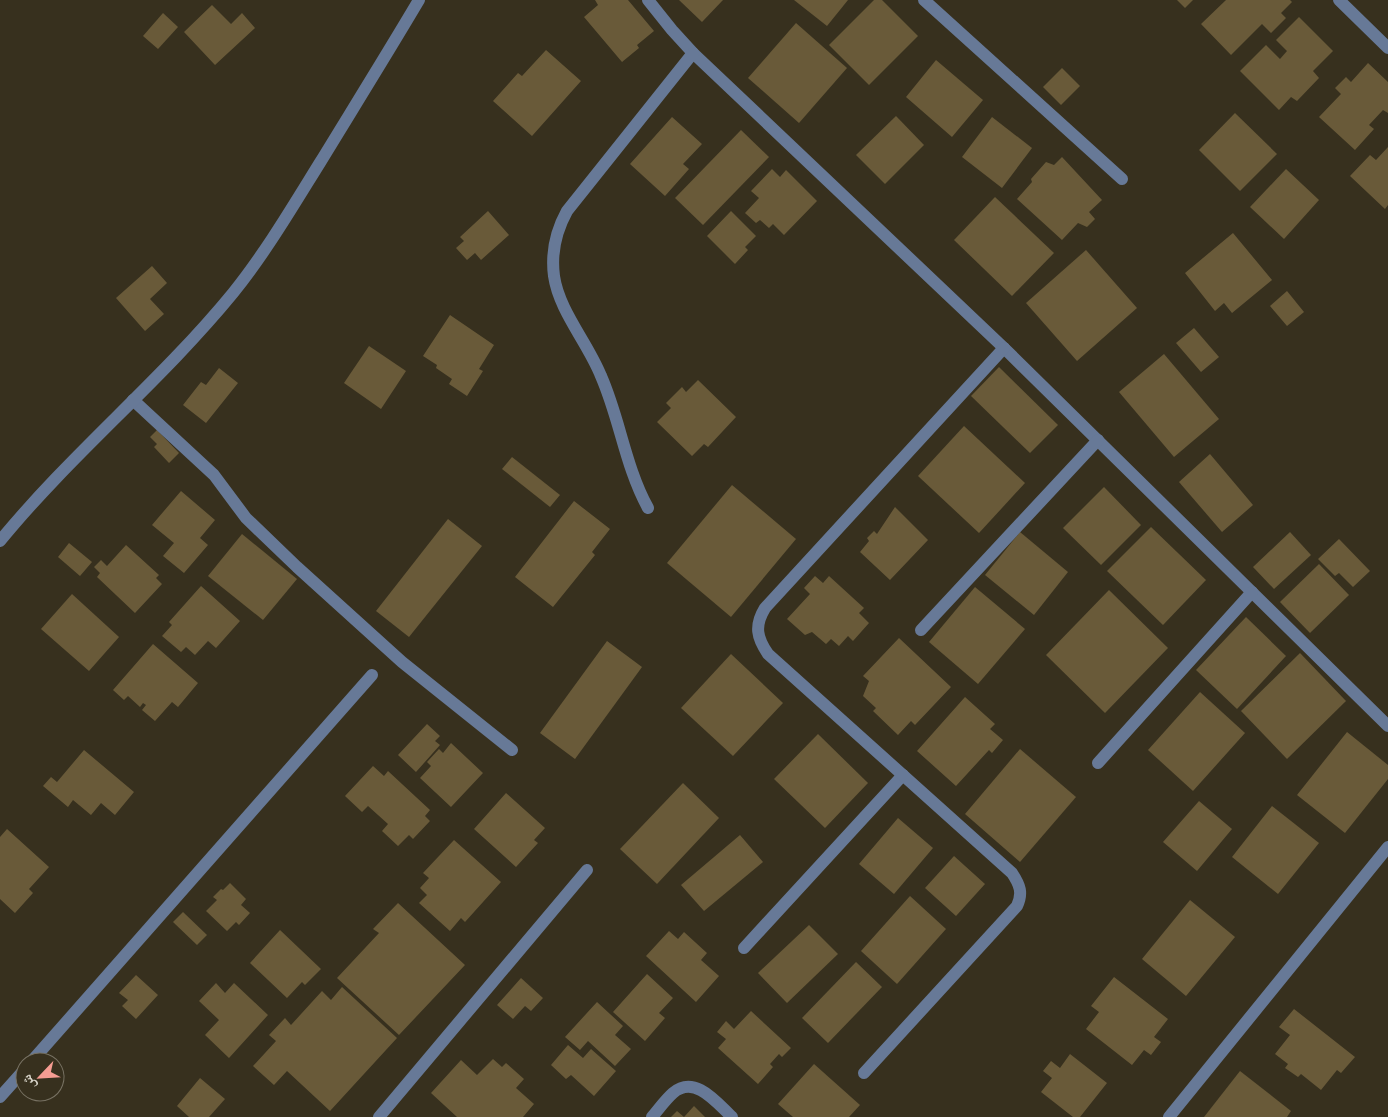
<svg xmlns="http://www.w3.org/2000/svg" width="1388" height="1117" font-family="'Public Sans','Noto Naskh Arabic',sans-serif">
<style>
.building{fill:#695a39}
.lines{fill:none;stroke-linecap:round;stroke-linejoin:round}
.minor{stroke:#677997;stroke-width:12}
</style>
<rect width="100%" height="100%" fill="#37301e"/>
<!-- building -->
<g class="building">
<polygon points="595,0 628,0 654,31 637,45 639,48 622,62 584,17 598,5"/>
<polygon points="679,0 723,0 702,22"/>
<polygon points="794,0 848,0 827,26"/>
<polygon points="874,0 882,0 918,36 869,85 829,45"/>
<polygon points="1177,0 1193,0 1185,8"/>
<polygon points="1226,0 1290,0 1292,2 1281,13 1286,18 1271,33 1262,24 1231,55 1201,24"/>
<polygon points="212,5 231,24 242,13 255,28 215,65 184,32"/>
<polygon points="163,13 178,27 158,49 143,36"/>
<polygon points="1299,17 1333,51 1313,71 1319,78 1297,101 1291,97 1279,110 1240,71 1266,45 1280,59 1287,51 1276,40"/>
<polygon points="796,23 847,68 799,123 748,78"/>
<polygon points="546,50 581,81 532,136 493,101 518,73 522,76"/>
<polygon points="936,60 983,100 952,137 906,97"/>
<polygon points="1368,63 1388,82 1388,113 1383,110 1369,125 1374,129 1355,150 1319,117 1341,94 1335,88 1346,77 1351,82"/>
<polygon points="1062,68 1080,86 1061,105 1043,87"/>
<polygon points="1235,113 1277,154 1240,191 1199,150"/>
<polygon points="896,116 924,145 885,184 856,155"/>
<polygon points="672,117 702,144 683,164 689,169 665,196 630,164"/>
<polygon points="992,117 1032,148 1002,188 962,157"/>
<polygon points="741,130 769,157 703,225 675,198"/>
<polygon points="1388,147 1388,205 1385,209 1350,176 1370,155 1376,160"/>
<polygon points="1062,157 1102,200 1089,212 1095,219 1087,227 1078,223 1062,240 1017,199 1032,182 1031,179 1046,162 1054,165"/>
<polygon points="772,169 780,177 786,170 817,201 784,235 773,224 769,228 760,220 756,223 745,213 759,198 751,191"/>
<polygon points="1286,169 1319,200 1284,239 1250,207"/>
<polygon points="995,197 1054,253 1012,296 954,240"/>
<polygon points="488,211 509,235 481,260 475,253 467,260 456,248 464,241 460,237"/>
<polygon points="731,211 756,236 745,247 748,250 735,264 707,236"/>
<polygon points="1233,233 1272,280 1232,313 1224,303 1215,311 1185,273"/>
<polygon points="1086,250 1137,308 1077,361 1026,303"/>
<polygon points="152,266 167,283 150,299 164,314 145,331 116,298"/>
<polygon points="1287,291 1304,312 1287,326 1270,306"/>
<polygon points="450,315 494,345 479,369 483,371 467,396 449,384 452,379 436,368 437,365 423,356"/>
<polygon points="1194,328 1219,357 1201,372 1176,343"/>
<polygon points="369,346 406,371 381,409 344,383"/>
<polygon points="1164,354 1219,419 1174,457 1119,392"/>
<polygon points="999,367 1058,425 1030,453 971,396"/>
<polygon points="219,368 238,383 206,423 183,405 201,382 206,385"/>
<polygon points="698,380 736,417 708,447 704,444 692,456 657,422 671,408 666,403 682,387 686,392"/>
<polygon points="964,426 1025,483 979,533 918,476"/>
<polygon points="157,430 179,453 169,463 154,447 157,444 150,437"/>
<polygon points="1210,454 1253,505 1222,532 1179,482"/>
<polygon points="512,457 560,495 550,507 502,469"/>
<polygon points="732,485 796,539 731,617 667,563"/>
<polygon points="1104,487 1141,525 1101,565 1063,528"/>
<polygon points="181,491 215,520 200,538 208,545 184,573 163,556 174,543 152,525"/>
<polygon points="574,501 610,529 592,552 595,555 553,607 515,577"/>
<polygon points="895,507 928,540 890,580 860,552 869,541 867,538 874,531 877,534"/>
<polygon points="448,519 482,546 409,637 376,611"/>
<polygon points="1151,527 1206,580 1163,625 1107,571"/>
<polygon points="1020,532 1068,572 1034,615 985,575"/>
<polygon points="1290,532 1311,555 1274,589 1253,567"/>
<polygon points="242,534 297,579 263,620 208,576"/>
<polygon points="1339,539 1370,571 1353,587 1339,573 1335,576 1318,559"/>
<polygon points="69,543 92,562 80,576 58,557"/>
<polygon points="126,545 159,575 156,578 162,584 135,613 97,577 100,573 94,567 101,560 107,566"/>
<polygon points="1319,564 1349,595 1310,633 1280,602"/>
<polygon points="815,576 823,583 829,576 864,608 859,613 869,623 853,641 848,636 839,646 831,639 826,644 812,632 805,635 787,619 810,594 804,588"/>
<polygon points="201,586 240,621 216,648 208,641 195,655 186,647 181,652 162,636 172,625 169,622"/>
<polygon points="975,587 1025,629 978,684 929,642"/>
<polygon points="1109,590 1168,648 1105,713 1046,655"/>
<polygon points="72,594 119,637 89,671 41,629"/>
<polygon points="1246,617 1286,656 1237,709 1196,670"/>
<polygon points="899,638 951,687 915,725 911,721 898,735 873,711 876,708 863,696 869,681 863,676"/>
<polygon points="607,641 642,667 575,759 540,733"/>
<polygon points="153,644 198,683 178,707 172,702 155,721 142,710 146,705 143,703 140,707 128,696 124,700 113,690"/>
<polygon points="1300,653 1346,701 1287,759 1241,711"/>
<polygon points="731,654 783,703 733,756 681,708"/>
<polygon points="1200,692 1245,733 1193,791 1148,750"/>
<polygon points="965,697 995,724 990,729 1003,740 992,753 989,750 956,786 917,751"/>
<polygon points="427,724 440,736 435,741 440,745 416,772 398,755"/>
<polygon points="1347,732 1388,765 1388,779 1345,833 1297,795"/>
<polygon points="818,734 868,783 825,828 774,779"/>
<polygon points="451,743 483,773 451,807 420,778 431,766 427,762 439,749 443,753"/>
<polygon points="1020,749 1076,797 1020,862 965,814"/>
<polygon points="84,750 134,792 115,815 101,803 91,815 73,800 68,807 43,786 51,777 57,782"/>
<polygon points="373,766 384,776 388,771 430,810 425,816 430,821 413,839 409,835 398,846 382,831 388,824 368,806 362,812 345,796"/>
<polygon points="683,783 719,818 657,884 620,849"/>
<polygon points="506,793 545,828 534,840 538,843 516,867 474,829"/>
<polygon points="1199,801 1232,829 1197,871 1163,842"/>
<polygon points="1272,806 1319,843 1278,894 1232,857"/>
<polygon points="898,818 933,848 894,894 859,864"/>
<polygon points="7,829 49,867 29,889 33,893 15,913 0,899 0,837"/>
<polygon points="740,835 763,862 704,911 681,885"/>
<polygon points="454,840 501,882 465,922 461,918 450,931 419,903 427,895 420,888 429,878 423,873"/>
<polygon points="954,856 985,884 956,916 925,888"/>
<polygon points="230,883 246,899 241,905 250,913 239,925 236,922 227,931 206,911 217,900 213,897 221,889 223,890"/>
<polygon points="910,896 946,929 897,984 861,951"/>
<polygon points="1190,900 1235,937 1186,996 1142,959"/>
<polygon points="398,903 465,965 399,1035 337,978 379,933 373,929"/>
<polygon points="183,912 207,935 197,945 173,922"/>
<polygon points="809,925 838,954 787,1003 758,973"/>
<polygon points="280,930 321,969 305,985 302,982 287,998 250,963"/>
<polygon points="669,931 678,939 684,932 707,953 701,960 719,976 696,1002 646,956"/>
<polygon points="856,962 882,987 828,1043 802,1018"/>
<polygon points="647,974 673,998 659,1013 665,1018 645,1041 613,1012"/>
<polygon points="136,975 158,995 136,1019 122,1006 128,1000 119,993"/>
<polygon points="1114,977 1168,1019 1154,1037 1161,1042 1151,1055 1144,1050 1132,1065 1086,1029 1099,1012 1091,1006"/>
<polygon points="521,978 543,998 531,1011 525,1006 513,1019 497,1005"/>
<polygon points="216,983 225,993 234,983 268,1015 229,1058 205,1035 219,1020 199,1001"/>
<polygon points="342,987 397,1038 330,1111 287,1071 274,1085 253,1066 276,1041 269,1035 285,1018 291,1025 322,991 331,1000"/>
<polygon points="597,1002 623,1026 615,1035 631,1049 615,1066 588,1041 580,1050 565,1037"/>
<polygon points="1294,1009 1355,1057 1341,1073 1337,1070 1321,1090 1301,1074 1298,1077 1285,1068 1288,1064 1275,1054 1290,1035 1279,1027"/>
<polygon points="751,1011 791,1048 782,1057 779,1054 770,1064 773,1067 758,1084 718,1048 726,1039 717,1032 726,1021 734,1029"/>
<polygon points="568,1045 583,1058 591,1049 616,1071 594,1096 571,1075 566,1079 551,1065"/>
<polygon points="1070,1054 1107,1083 1080,1117 1073,1117 1041,1092 1052,1078 1043,1071 1051,1061 1060,1068"/>
<polygon points="493,1059 502,1067 506,1063 524,1079 516,1088 534,1104 523,1117 457,1117 431,1093 461,1060 477,1075"/>
<polygon points="814,1064 860,1105 849,1117 793,1117 778,1104"/>
<polygon points="1240,1071 1291,1111 1287,1117 1204,1117"/>
<polygon points="200,1078 225,1099 209,1117 189,1117 177,1106"/>
<polygon points="694,1106 705,1117 684,1117"/>
<polygon points="677,1111 684,1117 671,1117"/>
</g>
<g class="lines">
<!-- minor -->
<g class="minor">
<polyline points="648,0 672,30 693,53 1004,348 1388,726"/>
<polyline points="924,0 1122,179"/>
<polyline points="1339,0 1388,48"/>
<polyline points="133,400 214,475 246,518 297,567 402,662 512,750"/>
<path d="M648,508C625,466 620,419 601,376C588,343 559,311 554,276C551,253 556,231 567,211L693,53"/>
<path d="M0,541C72,453 161,381 233,293C266,252 293,206 321,161C354,107 387,54 419,0"/>
<polyline points="921,630 1098,440"/>
<polyline points="1098,763 1252,592"/>
<polyline points="744,948 903,775"/>
<polyline points="31,1062 372,675"/>
<path d="M864,1073L1017,906C1023,893 1020,885 1012,873L768,654C757,638 754,626 765,608L1004,348"/>
<polyline points="0,1097 25,1069"/>
<polyline points="379,1117 587,870"/>
<path d="M652,1117C659,1109 665,1100 673,1093C695,1074 717,1103 732,1117"/>
<polyline points="1169,1117 1388,847"/>
</g>
</g>
<!-- north arrow -->
<g transform="translate(40 1077) rotate(245)"><circle r="24" fill="#37301e" stroke="#787263"/>
<path d="M0-4L9 19L0 12L-9 19Z" fill="#f59c92"/>
<text y="-8" font-size="14" font-weight="bold" text-anchor="middle" fill="#dad6cb">ش</text>
</g>
</svg>
